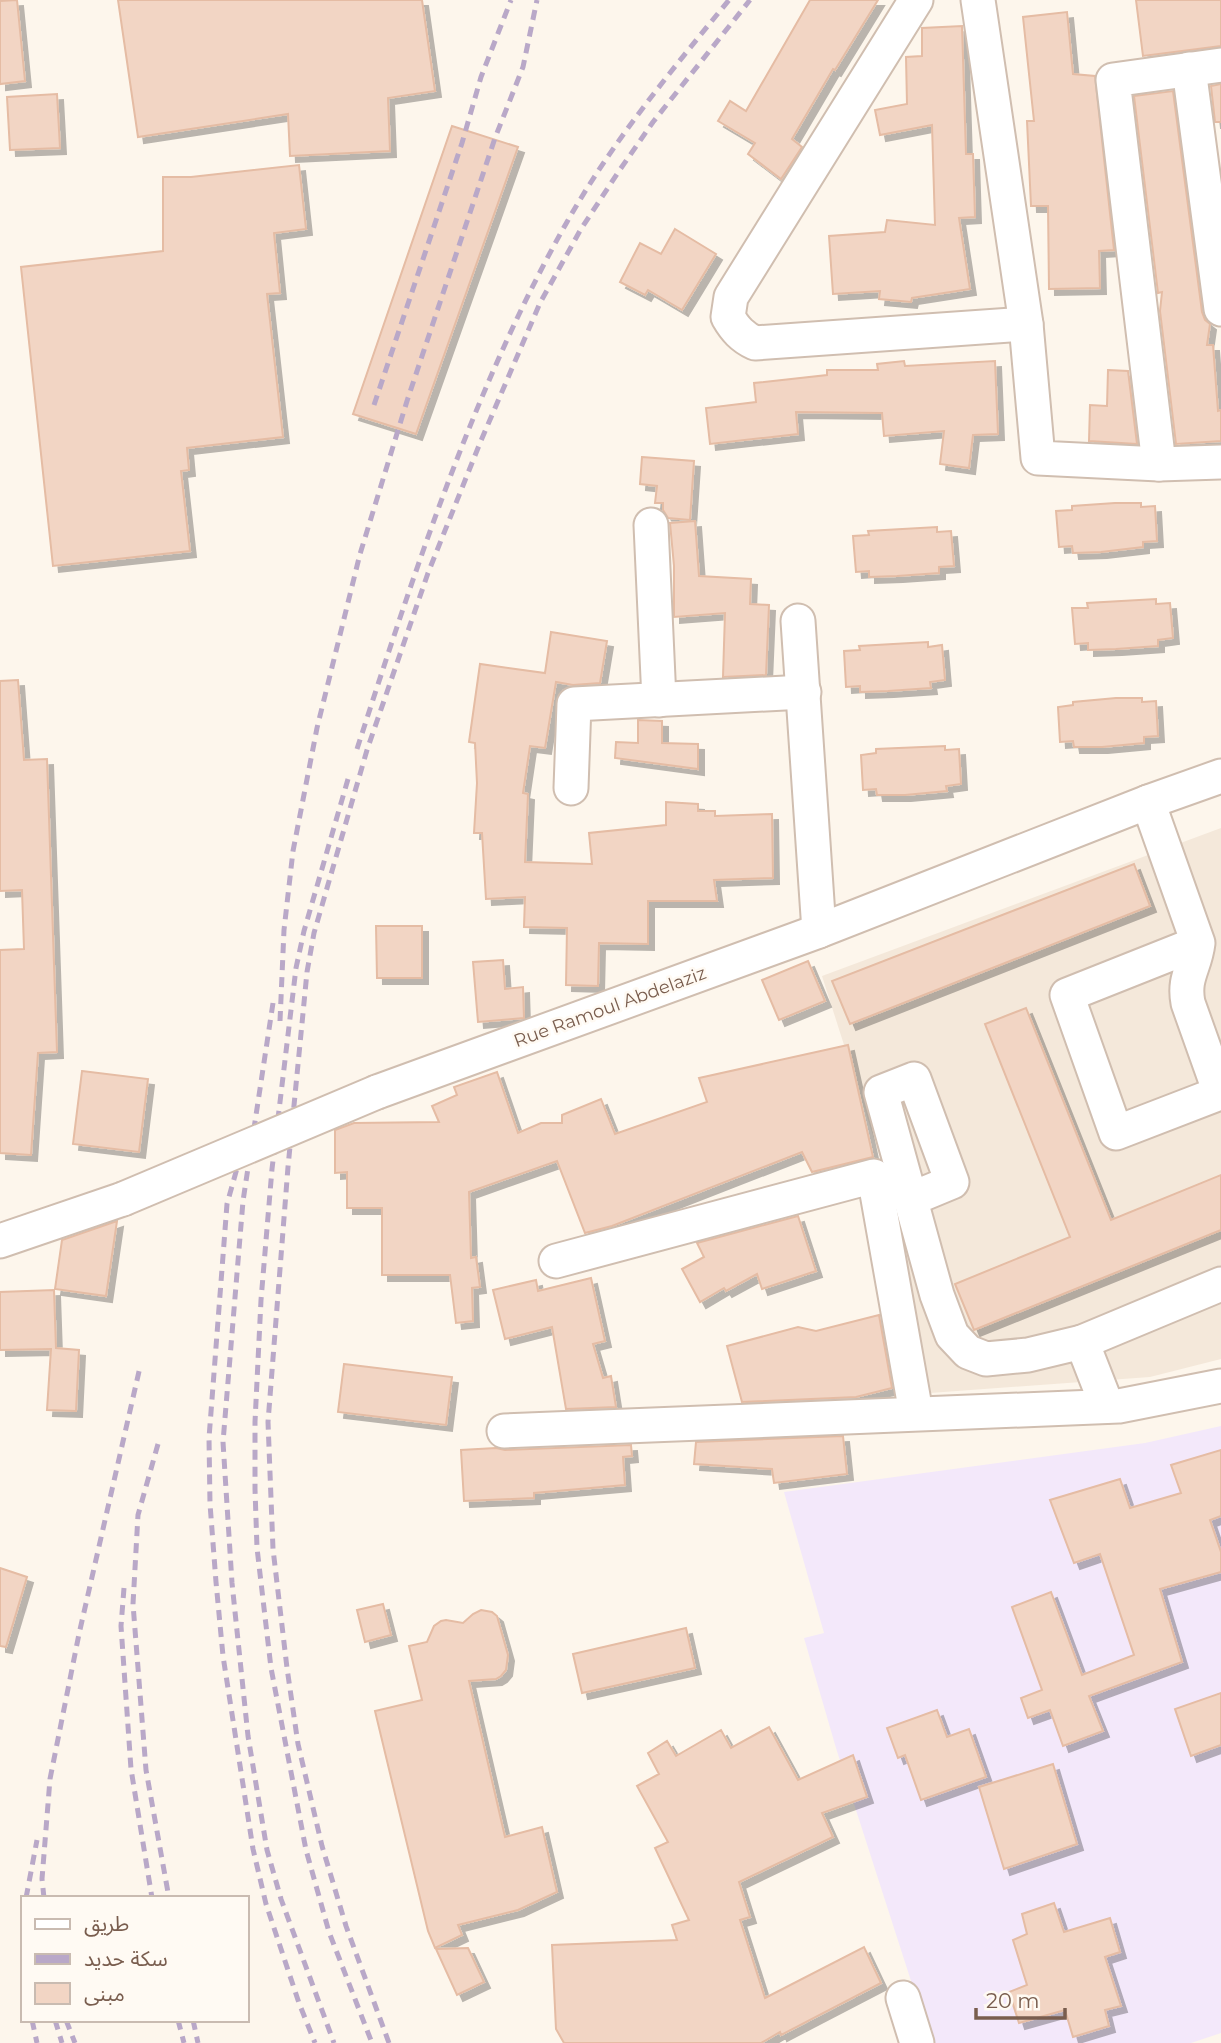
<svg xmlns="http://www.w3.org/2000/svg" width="1221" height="2043" font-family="Montserrat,'Noto Sans Arabic',sans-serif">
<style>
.residential{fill:#f4e8da}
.education{fill:#f3e8fa}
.building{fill:#f2d5c4;stroke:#e5bca4;stroke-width:2;filter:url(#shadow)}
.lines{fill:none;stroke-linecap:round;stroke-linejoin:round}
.minor-casing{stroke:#d0beb0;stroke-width:37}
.minor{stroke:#fff;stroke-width:33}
.rail{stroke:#b9a8c8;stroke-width:5;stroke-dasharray:10 7;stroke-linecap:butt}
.minor-bridge-casing{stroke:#d0beb0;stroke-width:37;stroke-linecap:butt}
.minor-bridge{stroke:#fff;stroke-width:33}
.labels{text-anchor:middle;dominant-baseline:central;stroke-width:5;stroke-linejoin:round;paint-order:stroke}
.street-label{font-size:18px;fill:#795d4e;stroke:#fffaf3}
</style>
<defs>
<filter id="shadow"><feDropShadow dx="6" dy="6" stdDeviation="0" flood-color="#0004"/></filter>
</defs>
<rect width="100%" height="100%" fill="#fdf6ec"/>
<!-- residential -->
<polygon class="residential" points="1221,828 1221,1359 1150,1377 930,1393 891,1192 822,976"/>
<!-- education -->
<polygon class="education" points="1221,1426 1221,2033 1191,2043 931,2043 836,1748 804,1638 824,1633 784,1492 1145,1443"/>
<!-- building -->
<g class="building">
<polygon points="17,0 25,81 0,84 0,1"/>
<polygon points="118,0 422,0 435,91 388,98 390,151 290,156 288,114 138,137"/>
<polygon points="810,0 878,0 835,70 833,69 792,139 802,147 781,179 748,154 755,143 718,121 730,101 746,111"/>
<polygon points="1136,0 1221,0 1221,46 1143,56"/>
<polygon points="1067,12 1073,74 1095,76 1114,250 1099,251 1100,288 1049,289 1048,206 1031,206 1027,121 1034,121 1023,17"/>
<polygon points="962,26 966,154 973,154 975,217 959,218 970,289 912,298 911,302 879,299 880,291 833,294 829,236 885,232 887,220 935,225 932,125 880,135 875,110 907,104 906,57 922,56 922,28"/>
<polygon points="1221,84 1221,122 1215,122 1211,86"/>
<polygon points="1173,91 1202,312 1205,320 1210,324 1207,345 1213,345 1218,411 1221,410 1221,441 1176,444 1160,311 1162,292 1158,293 1134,96"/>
<polygon points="57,94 60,148 10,150 7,97"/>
<polygon points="452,126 518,147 416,434 353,414"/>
<polygon points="299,165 306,229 274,233 280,293 267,294 283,437 187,448 189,470 181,471 190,551 53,566 21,267 163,251 163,177 191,177"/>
<polygon points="675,229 716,254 682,310 648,290 645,295 620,282 640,243 661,254"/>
<polygon points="904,361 905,366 995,361 998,434 973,435 969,468 940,464 944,431 884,436 882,413 796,412 798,434 710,444 706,408 756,402 754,383 827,375 827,370 878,370 877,364"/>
<polygon points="1108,370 1128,371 1137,444 1089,441 1090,405 1107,406"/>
<polygon points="642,457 694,461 690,520 668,518 663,510 663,503 655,503 657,486 640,484"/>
<polygon points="1115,503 1141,503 1141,507 1155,506 1157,541 1143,542 1143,547 1101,552 1073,553 1072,546 1059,547 1056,511 1072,510 1072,506"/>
<polygon points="695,521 699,576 751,579 750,604 769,605 766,675 723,677 725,613 674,617 674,566 670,523"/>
<polygon points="937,527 937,532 951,531 954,566 939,567 939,573 897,576 869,577 869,571 856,572 853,536 869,535 868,531"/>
<polygon points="1156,599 1156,604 1170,603 1173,638 1158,640 1158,646 1116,649 1088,650 1088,643 1075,644 1072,608 1088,608 1087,603"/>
<polygon points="551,632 607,641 600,683 573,685 556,682 545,748 530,746 523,793 528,794 525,862 592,864 589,833 666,825 666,802 698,804 698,811 715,811 715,816 772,814 773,878 714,880 717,901 648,901 648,944 599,943 598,986 566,985 567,928 524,927 525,897 486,899 482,833 474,833 477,783 475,743 469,742 480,664 545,673"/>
<polygon points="928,642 928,647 942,645 945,680 930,682 931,688 888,691 860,692 860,686 846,687 844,651 860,650 859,646"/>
<polygon points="18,680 24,760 47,759 57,1052 38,1053 31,1155 0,1153 0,950 24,949 22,890 0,891 0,681"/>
<polygon points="1116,698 1142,698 1142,702 1156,701 1158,736 1144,737 1144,743 1102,747 1074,747 1073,741 1060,742 1058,707 1073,705 1073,702"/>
<polygon points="638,720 662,721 662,743 698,744 698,769 615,758 616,742 638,743"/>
<polygon points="945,746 945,750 959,749 961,784 946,786 947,791 905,795 877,795 876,789 863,790 861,755 876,753 876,749"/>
<polygon points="1134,864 1150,906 850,1024 832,981"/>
<polygon points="376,926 422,926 422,978 377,978"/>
<polygon points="503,960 505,989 523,987 524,1018 478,1022 473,962"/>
<polygon points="808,961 825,1001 779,1020 762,980"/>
<polygon points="1026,1008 1111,1220 1221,1175 1221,1230 974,1330 955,1284 1070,1237 985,1024"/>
<polygon points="848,1045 873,1157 812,1172 802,1152 612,1226 585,1233 557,1161 469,1192 471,1258 476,1257 480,1287 472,1288 473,1321 456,1323 450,1275 382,1275 382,1208 347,1208 347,1172 335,1173 335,1130 354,1123 439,1122 432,1106 457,1095 454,1087 497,1072 518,1133 541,1123 562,1123 562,1115 601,1099 615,1134 707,1102 699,1078"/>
<polygon points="82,1071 148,1079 139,1152 73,1144"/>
<polygon points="798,1216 816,1271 762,1289 757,1274 726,1291 724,1288 700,1302 682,1269 704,1257 697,1243"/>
<polygon points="117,1221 106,1296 55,1289 62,1240"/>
<polygon points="591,1278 605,1341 593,1344 603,1378 611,1376 616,1407 566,1409 552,1327 505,1339 493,1290 536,1280 538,1291"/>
<polygon points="54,1290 56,1348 79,1350 76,1411 47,1410 51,1349 0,1350 0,1292"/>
<polygon points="879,1315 892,1388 856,1397 742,1402 727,1346 798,1327 816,1331"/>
<polygon points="344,1364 452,1377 446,1425 338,1412"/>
<polygon points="843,1436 847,1474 774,1483 772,1469 694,1464 696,1442"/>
<polygon points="631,1445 632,1456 623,1457 625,1485 534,1493 534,1498 464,1501 461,1450 496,1448 505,1450"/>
<polygon points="1221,1450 1221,1516 1210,1520 1221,1552 1221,1572 1160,1589 1182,1662 1089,1696 1103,1731 1063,1746 1050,1710 1028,1718 1021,1698 1042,1690 1012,1607 1051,1592 1082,1675 1134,1655 1100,1554 1074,1563 1050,1500 1120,1479 1130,1508 1181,1493 1171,1465"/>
<polygon points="0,1568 27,1577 6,1647 0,1646"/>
<polygon points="383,1604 391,1635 365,1642 357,1610"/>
<polygon points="481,1610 492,1612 497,1616 508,1655 506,1670 501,1676 496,1679 469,1681 505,1837 542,1827 557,1892 518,1910 458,1925 462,1935 435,1948 428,1931 375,1711 422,1700 409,1646 427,1642 434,1626 441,1621 446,1620 463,1623 473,1614"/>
<polygon points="686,1628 695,1668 582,1693 573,1654"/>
<polygon points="1221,1693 1221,1745 1191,1756 1175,1709"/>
<polygon points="937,1710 947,1737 969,1729 986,1777 921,1800 905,1755 898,1758 887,1728"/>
<polygon points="769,1727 798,1780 853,1755 867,1797 822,1813 833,1837 739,1882 750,1917 740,1920 765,1998 864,1947 881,1983 781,2035 780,2032 761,2043 564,2043 556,2029 552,1945 677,1940 672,1925 689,1920 655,1848 668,1842 637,1786 659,1774 648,1753 667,1741 676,1756 721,1730 731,1748"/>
<polygon points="1053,1764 1077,1844 1004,1869 979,1787"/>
<polygon points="1054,1903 1064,1932 1110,1918 1120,1952 1105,1957 1121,2006 1105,2010 1109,2026 1073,2037 1065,2010 1019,2023 1009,1992 1027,1985 1013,1940 1027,1934 1022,1914"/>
<polygon points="468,1948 484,1982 457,1995 436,1949"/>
</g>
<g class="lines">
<defs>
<g id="minor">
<path d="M916,0L731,297L728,317C735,329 742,337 755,343L1026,324"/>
<polyline points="978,0 1026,324 1038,458 1159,464 1221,462"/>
<polyline points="1189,69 1221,309"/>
<polyline points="1159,464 1113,80 1221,65"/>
<polyline points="651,525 659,700"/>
<polyline points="798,621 819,931"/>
<polyline points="571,788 574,704 804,692"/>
<path d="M1148,802L1198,943C1195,968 1183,977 1188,1003L1220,1093L1116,1133L1067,995L1198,943"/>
<polyline points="377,1092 819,931 1148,802 1221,776"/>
<polyline points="911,1199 952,1182 914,1079 881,1092 937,1295 952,1335 968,1352 986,1359 1028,1355 1082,1342 1107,1406"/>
<polyline points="0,1241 123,1199"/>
<polyline points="556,1261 874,1176 916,1413"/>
<polyline points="1082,1342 1221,1284"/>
<polyline points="504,1431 1119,1406 1221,1386"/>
<polyline points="903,1998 917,2043"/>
</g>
</defs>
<!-- minor casing -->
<use href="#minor" class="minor-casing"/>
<!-- minor -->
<use href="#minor" class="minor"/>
<!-- rail -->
<g class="rail">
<polyline points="374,405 462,143 481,77 511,0"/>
<path d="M357,749C414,573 475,384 567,222C612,142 671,71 729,0"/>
<polyline points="348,779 304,931 296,968 272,1169 261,1300 255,1422 255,1489 257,1548 271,1668 306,1850 329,1932 372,2043"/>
<polyline points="273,1003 243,1201 223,1442 232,1583 248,1736 267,1850 281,1899 334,2043"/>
<polyline points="280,1021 284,930 293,851 317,728 360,554 407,401 495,138 523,67 537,0"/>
<polyline points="241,1154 227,1204 209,1438 210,1504 216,1582 223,1656 253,1849 266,1904 299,2003 315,2043"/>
<polyline points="158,1444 138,1515 133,1604 146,1770 169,1898"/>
<polyline points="124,1588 121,1626 131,1769 152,1898"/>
<polyline points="26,1898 37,1840"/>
<polyline points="44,1898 42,1879 50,1779 79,1634 140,1367"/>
<polyline points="23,1929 23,1932"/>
<polyline points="32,2020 37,2043"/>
<polyline points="55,2020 62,2043"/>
<polyline points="66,2020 75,2043"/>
<polyline points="178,2020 184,2043"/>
<polyline points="193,2020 198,2043"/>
<polyline points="389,2043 346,1926 322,1846 298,1744 287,1668 273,1549 268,1422 288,1167 307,972 314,933 367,750 428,573 480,443 540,303 581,229 619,171 653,122 750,0"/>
</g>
<defs>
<polyline id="minor-bridge" points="123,1199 377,1092"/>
</defs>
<!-- minor-bridge casing -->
<use href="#minor-bridge" class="minor-bridge-casing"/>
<!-- minor-bridge -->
<use href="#minor-bridge" class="minor-bridge"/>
</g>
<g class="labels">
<!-- street labels -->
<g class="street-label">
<text transform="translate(610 1007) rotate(-20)">Rue Ramoul Abdelaziz</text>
</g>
</g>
<!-- legend -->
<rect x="21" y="1896" width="228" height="126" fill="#fffaf3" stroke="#c9bbb1" stroke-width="2"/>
<rect x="35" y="1919" width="35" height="10" fill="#ffffff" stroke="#c9bbb1" stroke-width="2"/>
<text x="84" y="1931" font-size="21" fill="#795d4e">طريق</text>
<rect x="35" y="1954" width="35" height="10" fill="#b9a8c8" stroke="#c9bbb1" stroke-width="2"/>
<text x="84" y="1966" font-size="21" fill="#795d4e">سكة حديد</text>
<rect x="35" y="1983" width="35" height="21" fill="#f2d5c4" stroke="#c9bbb1" stroke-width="2"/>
<text x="84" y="2001" font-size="21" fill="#795d4e">مبنى</text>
<!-- scale -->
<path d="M976 2008v10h89v-10" fill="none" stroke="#795d4e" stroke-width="3.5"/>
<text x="986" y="2008" font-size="21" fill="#795d4e" stroke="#fffaf3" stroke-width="5" paint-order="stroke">20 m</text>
</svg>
